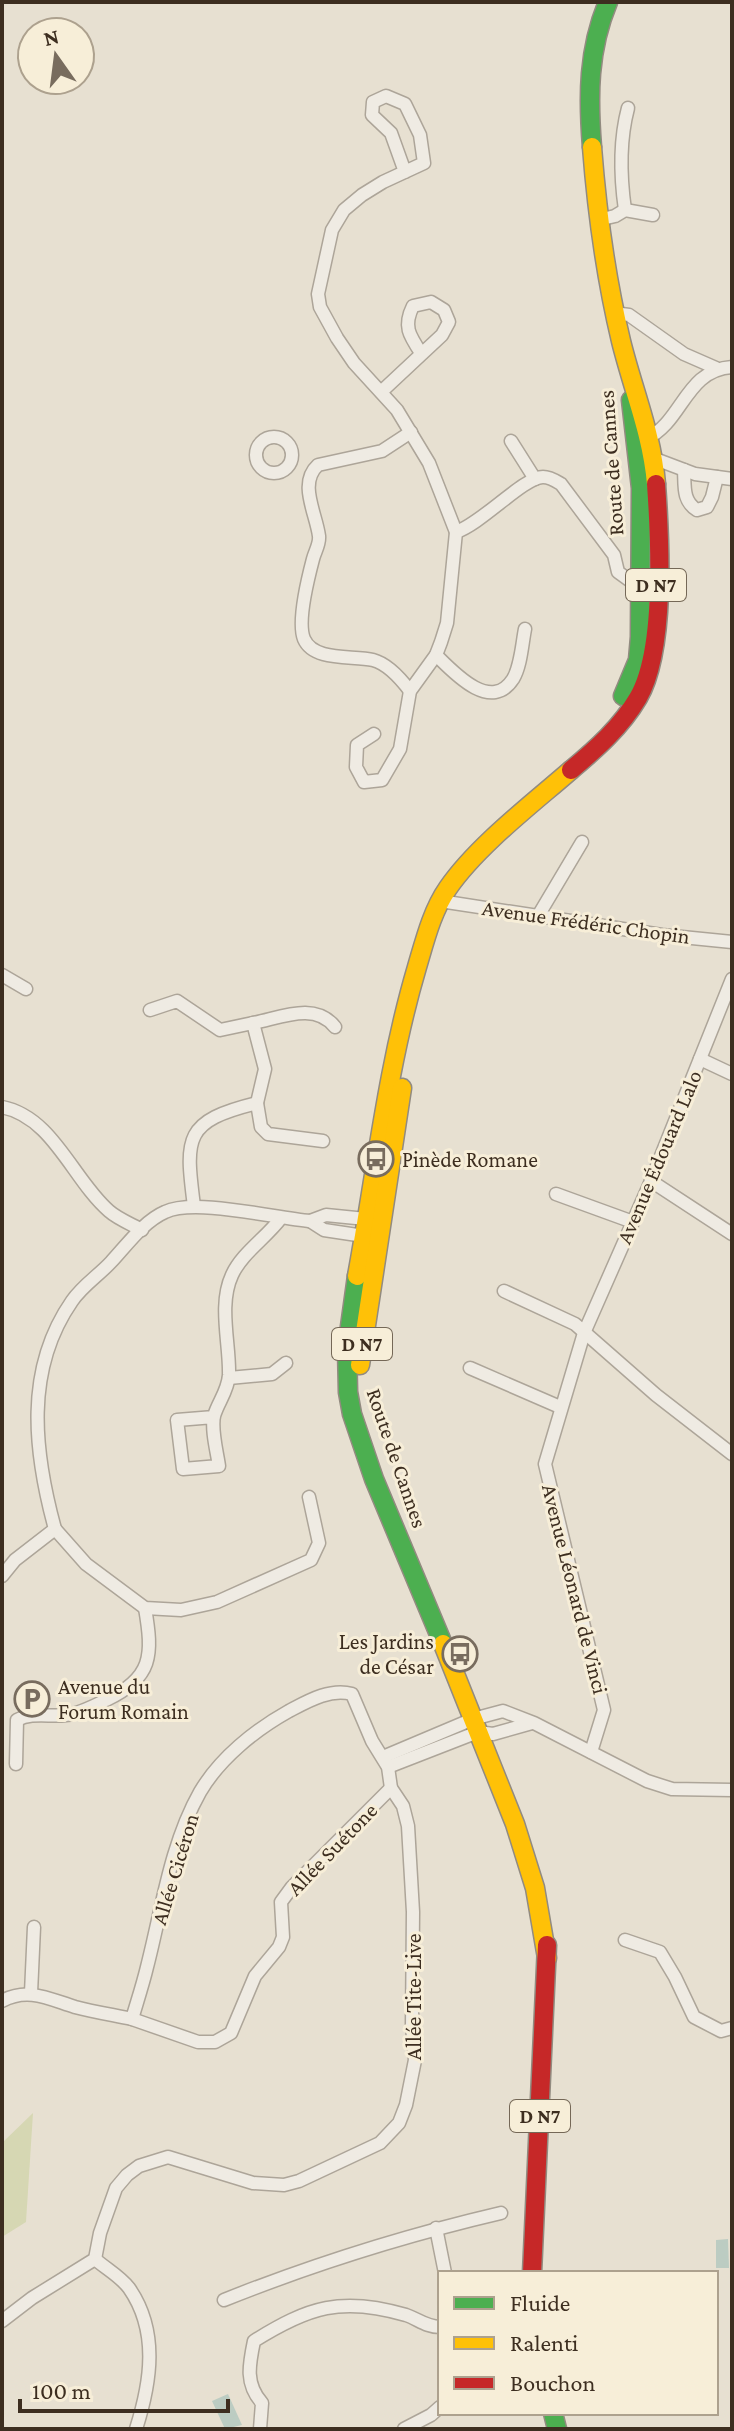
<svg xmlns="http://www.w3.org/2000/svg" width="734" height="2431" font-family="'Crimson Pro',serif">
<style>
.green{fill:#d6d7b3}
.water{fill:#bcccc2}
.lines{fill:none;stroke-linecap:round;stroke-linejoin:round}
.street-casing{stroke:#ada599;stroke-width:15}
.fast-casing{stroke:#928b80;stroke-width:21}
.slow-casing{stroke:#928b80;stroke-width:21}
.jam-casing{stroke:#928b80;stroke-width:21}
.street{stroke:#efebe3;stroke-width:12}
.fast{stroke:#4caf50;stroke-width:18}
.slow{stroke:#ffc107;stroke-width:18}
.jam{stroke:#c62828;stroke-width:18}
.labels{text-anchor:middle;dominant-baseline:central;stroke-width:6;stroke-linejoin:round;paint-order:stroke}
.shield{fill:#f7eed8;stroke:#756857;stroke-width:2}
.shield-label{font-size:20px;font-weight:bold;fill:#3d2e20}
.street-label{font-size:22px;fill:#3d2e20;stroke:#f7eed8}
.poi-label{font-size:22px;fill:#3d2e20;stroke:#f7eed8;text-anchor:start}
</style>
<rect width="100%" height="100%" fill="#e7e0d1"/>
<!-- green -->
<polygon class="green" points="33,2113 26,2222 2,2237 2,2143"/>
<!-- water -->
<g class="water">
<polygon points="728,2239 729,2268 716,2268 716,2240"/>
<polygon points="228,2394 242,2425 225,2429 212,2401"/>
</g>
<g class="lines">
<defs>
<g id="street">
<path d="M625,210C620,175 619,142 628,108"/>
<polyline points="598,220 615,216 625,210 653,215"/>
<polyline points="614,313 629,315 684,354 716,368"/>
<path d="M381,392L442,335L449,322L444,310L431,302L413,306C403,326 409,335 421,353"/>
<circle cx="274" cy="455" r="18"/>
<path d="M646,439C683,422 685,370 732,367"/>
<polyline points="511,441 535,479"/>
<polyline points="648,459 658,460 695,474 732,479"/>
<path d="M684,470C685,485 682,501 697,510L707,507L712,497L717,477"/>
<path d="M456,532C481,524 524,477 543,477C550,477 556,481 561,484L614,555L618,572L629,580H641L644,576"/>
<path d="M436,655C454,673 491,713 513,679C521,666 522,644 525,629"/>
<path d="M410,691C401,679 388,664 373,660C353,655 314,662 304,639C297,622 308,578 313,559C315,551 320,544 319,536C316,513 298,483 318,465L382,451L411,432"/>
<polyline points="374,734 357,745 356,767 364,782 382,780 400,749 410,691 436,655 441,642 447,623 456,532 429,463 397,410 354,363 337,338 320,307 318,294 332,230 344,210 362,195 383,182 424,163 420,135 405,104 386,96 373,102 372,115 391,133 405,172"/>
<polyline points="440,901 662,935 732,942"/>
<polyline points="538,916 582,842"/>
<polyline points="2,975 26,989"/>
<path d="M150,1010L177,1001L220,1030L253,1023L265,1069L257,1103C184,1121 185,1137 194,1206"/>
<path d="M253,1023C280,1018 315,1001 335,1027"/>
<polyline points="700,1059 732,1074"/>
<polyline points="257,1103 261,1127 268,1134 323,1141"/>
<path d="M2,1107C53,1117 73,1180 109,1211C118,1219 131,1224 142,1230"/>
<polyline points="651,1181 732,1234"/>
<polyline points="556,1194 633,1222"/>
<polyline points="310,1221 324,1230 364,1236"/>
<polyline points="504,1291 575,1324 656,1395 732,1454"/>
<polyline points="470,1368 560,1407"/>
<polyline points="229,1378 272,1374 286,1363"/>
<path d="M214,1417L177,1420L183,1469L219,1466C217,1452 211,1430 214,1416C218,1402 228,1391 229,1375C230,1344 218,1305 232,1275C242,1253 266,1238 281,1218"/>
<polyline points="55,1529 86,1564 145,1608 181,1610 217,1602 311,1560 319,1543 309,1497"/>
<path d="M2,1576L15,1560L55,1529C34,1452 24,1370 72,1301C82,1286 99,1275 111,1262C126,1246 144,1221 165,1212C195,1198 274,1218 310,1221L326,1215L366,1219L369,1225"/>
<polyline points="591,1752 604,1710 545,1464 584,1333 651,1181 732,979"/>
<polyline points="383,1757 473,1719 503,1711 534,1723 647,1781 672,1789 732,1790"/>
<path d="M16,1764L17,1720C31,1712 50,1717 66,1715C79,1714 94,1706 106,1700C153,1678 153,1655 145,1608"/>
<polyline points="388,1767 478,1732 493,1734 532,1723"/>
<polyline points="625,1940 660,1952 675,1977 694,2017 721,2031 732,2028"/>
<polyline points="31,1993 34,1927"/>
<path d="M2,2001C28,1987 49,1999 75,2007C94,2012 113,2015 132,2019C137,2002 143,1984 147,1967C162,1909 170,1845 200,1792C220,1758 255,1730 289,1711C308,1701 330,1688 352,1694L372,1741L388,1767L391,1788L403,1806L408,1826L413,1912L412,2026L415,2060L406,2105L399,2123L380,2143L299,2181L284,2185L253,2183L168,2157L139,2166L127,2175L116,2188L100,2233L95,2259L32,2298L2,2321"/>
<polyline points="132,2019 198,2042 215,2042 231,2033 255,1976 279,1947 283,1937 281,1902 292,1887 391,1788"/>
<polyline points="436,2228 445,2273"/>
<path d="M95,2259C105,2268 121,2277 129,2288C159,2331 151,2382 136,2429"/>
<path d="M224,2300C314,2264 407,2235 501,2213"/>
<path d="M260,2429L262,2403C245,2384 249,2365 254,2341C308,2307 342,2296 406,2315C418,2319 426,2327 440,2327"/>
<polyline points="404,2429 431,2415 440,2407"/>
</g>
<g id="fast">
<path d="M592,147C588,96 588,50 608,2"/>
<polyline points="623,696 638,660 640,637 641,488 631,400"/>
<polyline points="357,1276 347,1348 348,1392 352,1414 374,1479 443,1644"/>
<polyline points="553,2413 557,2429"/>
</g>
<g id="slow">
<path d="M592,147C597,212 606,278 621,341C633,390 652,434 656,484"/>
<path d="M357,1276C376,1173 387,1068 417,967C425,940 432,911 448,888C477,846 532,804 571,770"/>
<polyline points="360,1365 402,1088"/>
<polyline points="443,1644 515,1824 535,1888 547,1958"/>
</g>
<g id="jam">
<path d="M571,770C596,749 621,727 638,698C666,650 660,540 656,484"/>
<polyline points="532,2273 547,1945"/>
</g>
</defs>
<!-- street casing -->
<use href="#street" class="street-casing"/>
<!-- fast casing -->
<use href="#fast" class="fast-casing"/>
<!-- slow casing -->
<use href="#slow" class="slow-casing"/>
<!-- jam casing -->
<use href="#jam" class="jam-casing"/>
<!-- street -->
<use href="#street" class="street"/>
<!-- fast -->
<use href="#fast" class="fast"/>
<!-- slow -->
<use href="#slow" class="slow"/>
<!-- jam -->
<use href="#jam" class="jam"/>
</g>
<!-- icons -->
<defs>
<symbol id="bus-ring" viewBox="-11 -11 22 22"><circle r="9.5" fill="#f7eed8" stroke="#786c5e" stroke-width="1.5"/><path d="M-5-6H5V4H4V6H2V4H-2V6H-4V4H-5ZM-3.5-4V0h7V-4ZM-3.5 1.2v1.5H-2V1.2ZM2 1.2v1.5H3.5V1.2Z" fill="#786c5e"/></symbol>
<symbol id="parking-ring" viewBox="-11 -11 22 22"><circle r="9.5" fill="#f7eed8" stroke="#786c5e" stroke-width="1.5"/><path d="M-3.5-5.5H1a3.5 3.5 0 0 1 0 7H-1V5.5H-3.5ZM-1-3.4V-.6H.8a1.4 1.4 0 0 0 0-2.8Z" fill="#786c5e"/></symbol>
</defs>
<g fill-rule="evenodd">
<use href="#bus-ring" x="356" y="1139" width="40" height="40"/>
<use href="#bus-ring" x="440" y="1634" width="40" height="40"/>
<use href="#parking-ring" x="12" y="1679" width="40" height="40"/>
</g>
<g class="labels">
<!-- shield labels -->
<g class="shield">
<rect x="626" y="569" width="60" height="32" rx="6"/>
<rect x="332" y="1328" width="60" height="32" rx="6"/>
<rect x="510" y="2100" width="60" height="32" rx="6"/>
</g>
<g class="shield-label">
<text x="656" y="585">D N7</text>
<text x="362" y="1344">D N7</text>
<text x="540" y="2116">D N7</text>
</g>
<!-- street labels -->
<g class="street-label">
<text transform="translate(611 463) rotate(-94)">Route de Cannes</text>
<text transform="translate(586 922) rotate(8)">Avenue Frédéric Chopin</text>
<text transform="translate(659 1157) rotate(-67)">Avenue Édouard Lalo</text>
<text transform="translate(397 1458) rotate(71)">Route de Cannes</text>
<text transform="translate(575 1589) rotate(76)">Avenue Léonard de Vinci</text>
<text transform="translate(332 1849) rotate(-46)">Allée Suétone</text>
<text transform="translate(175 1869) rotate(-73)">Allée Cicéron</text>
<text transform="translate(413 1997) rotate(-90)">Allée Tite-Live</text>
</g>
<!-- poi labels -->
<g class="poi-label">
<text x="402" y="1159">Pinède Romane</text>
<text x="434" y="1641" text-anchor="end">Les Jardins<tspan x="434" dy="25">de César</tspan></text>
<text x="58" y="1686">Avenue du<tspan x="58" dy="25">Forum Romain</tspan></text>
</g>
</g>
<!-- border -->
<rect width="734" height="2431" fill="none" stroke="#3d2e20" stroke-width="8"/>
<!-- legend -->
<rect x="438" y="2271" width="280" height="144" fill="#f7eed8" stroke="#ada18e" stroke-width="2"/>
<rect x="454" y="2297" width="40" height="12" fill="#4caf50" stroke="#ada18e" stroke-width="2"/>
<text x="510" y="2311" font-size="24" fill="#3d2e20">Fluide</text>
<rect x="454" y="2337" width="40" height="12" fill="#ffc107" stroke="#ada18e" stroke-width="2"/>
<text x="510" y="2351" font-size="24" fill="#3d2e20">Ralenti</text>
<rect x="454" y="2377" width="40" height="12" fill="#c62828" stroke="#ada18e" stroke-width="2"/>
<text x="510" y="2391" font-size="24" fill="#3d2e20">Bouchon</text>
<!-- north arrow -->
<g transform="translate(56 56) rotate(346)"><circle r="38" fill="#f7eed8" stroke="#ada18e" stroke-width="2"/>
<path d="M0-6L14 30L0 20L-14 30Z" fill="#786c5e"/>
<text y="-12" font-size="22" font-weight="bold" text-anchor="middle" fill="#3d2e20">N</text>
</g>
<!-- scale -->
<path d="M20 2399v12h208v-12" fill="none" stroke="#3d2e20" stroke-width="4"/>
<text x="32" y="2399" font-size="24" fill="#3d2e20" stroke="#f7eed8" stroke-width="6" paint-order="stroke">100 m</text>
</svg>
